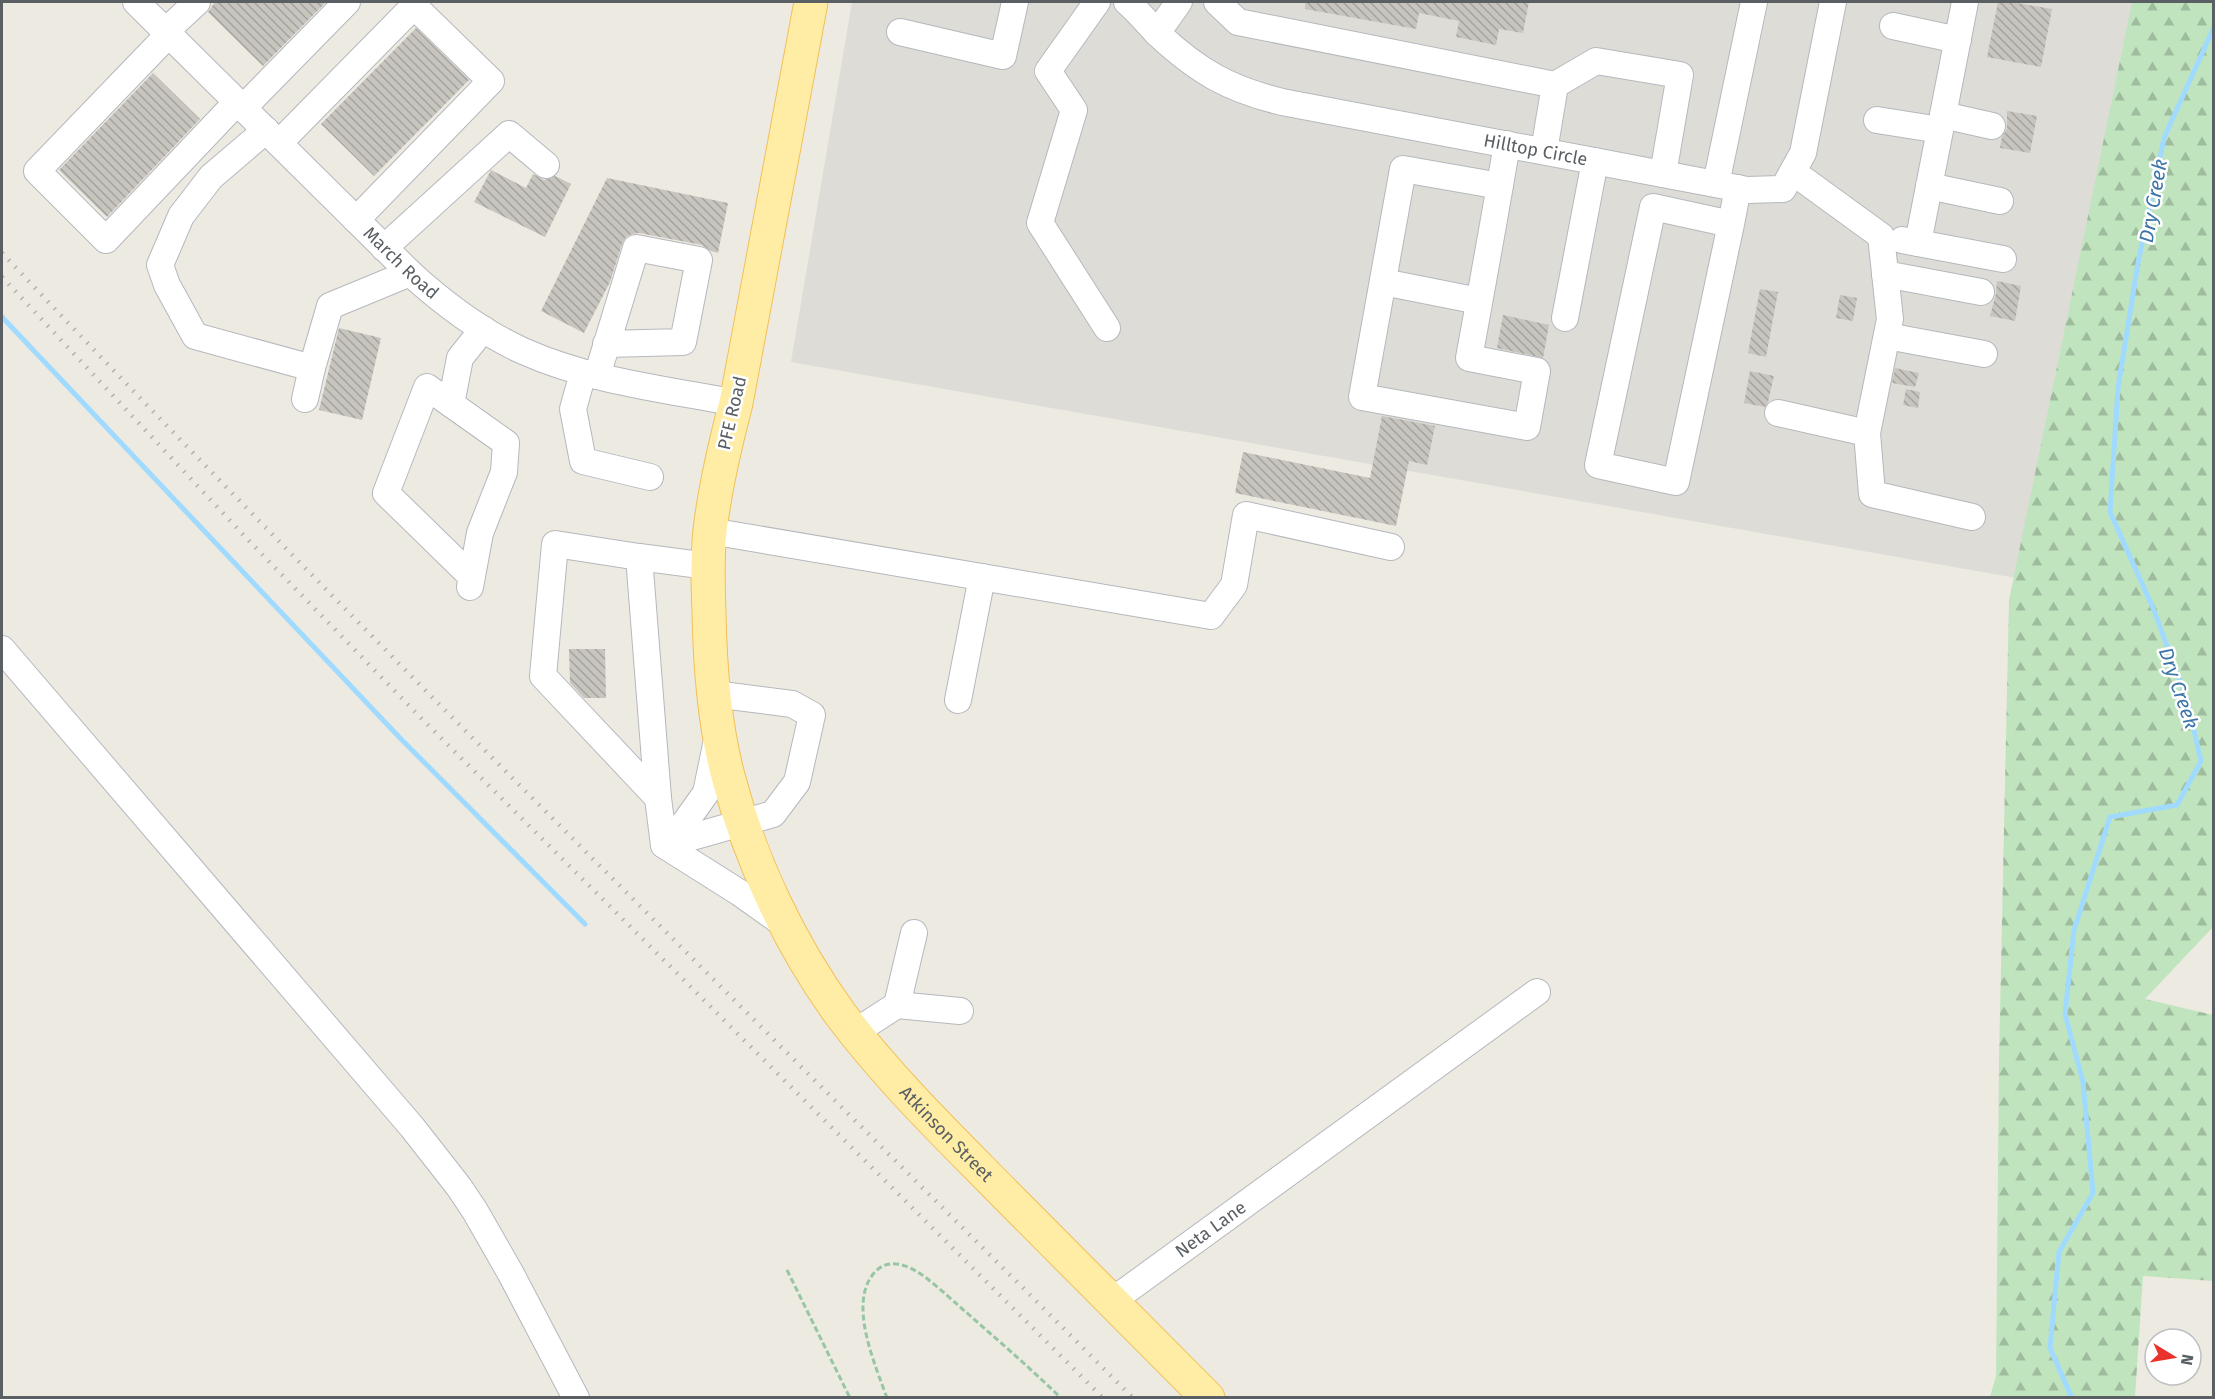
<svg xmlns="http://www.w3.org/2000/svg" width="2215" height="1399" font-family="'Fira Sans',sans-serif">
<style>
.industrial{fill:#dedcd7}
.forest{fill:url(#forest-firs)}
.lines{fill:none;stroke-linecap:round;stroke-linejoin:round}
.stream{stroke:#a1daff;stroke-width:5}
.building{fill:url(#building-back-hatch)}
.minor-casing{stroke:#b5b8bd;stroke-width:28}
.major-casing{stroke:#f2bf57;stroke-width:35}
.path{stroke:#97c6a3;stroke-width:3;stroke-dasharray:6 3;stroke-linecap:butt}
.minor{stroke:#fff;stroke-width:26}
.major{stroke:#ffeda6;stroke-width:33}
.rail{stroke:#b1b2b3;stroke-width:4.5;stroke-dasharray:1.5 8;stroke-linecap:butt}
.labels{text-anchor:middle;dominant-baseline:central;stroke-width:5;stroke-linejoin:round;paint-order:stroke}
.street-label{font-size:18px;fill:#5a5f63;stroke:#fff}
.water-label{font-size:20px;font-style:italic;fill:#3c75a8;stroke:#fff}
</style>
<defs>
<pattern id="forest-firs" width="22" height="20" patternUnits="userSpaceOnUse" patternTransform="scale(1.5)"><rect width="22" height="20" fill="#c0e5be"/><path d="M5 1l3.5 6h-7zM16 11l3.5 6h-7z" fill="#9fbd9e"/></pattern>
<pattern id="building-back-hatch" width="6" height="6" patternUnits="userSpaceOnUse" patternTransform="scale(1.5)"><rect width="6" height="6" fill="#c8c5bf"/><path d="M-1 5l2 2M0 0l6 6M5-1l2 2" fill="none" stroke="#a5a39f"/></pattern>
</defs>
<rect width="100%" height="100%" fill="#edeae2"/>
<!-- industrial -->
<polygon class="industrial" points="852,2 2135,2 2016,578 791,362"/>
<!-- forest -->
<polygon class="forest" points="2132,2 2213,2 2213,927 2145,999 2213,1015 2213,1281 2143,1276 2135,1397 1990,1397 1996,1376 1999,1059 2009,600"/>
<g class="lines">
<!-- stream -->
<g class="stream">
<polyline points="2,317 400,738 585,924"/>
<polyline points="2072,1398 2050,1348 2059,1252 2093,1193 2083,1082 2065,1014 2074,930 2110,817 2177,805 2201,761 2187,700 2153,608 2110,512 2118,388 2138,263 2164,138 2214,27"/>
</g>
</g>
<!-- building -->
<g class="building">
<polygon points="215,2 326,2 263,66 208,12"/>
<polygon points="1305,2 1529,2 1523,33 1499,29 1496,45 1456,37 1459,21 1419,13 1416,29 1305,9"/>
<polygon points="1998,2 2011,2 2052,9 2041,67 1987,57"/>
<polygon points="416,28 469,80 374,176 321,124"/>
<polygon points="153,73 200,119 107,217 59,170"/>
<polygon points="2007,111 2037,116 2030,153 2000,148 2002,137 2007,129"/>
<polygon points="491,170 526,188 533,174 544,180 555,176 571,184 545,237 474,202"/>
<polygon points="607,178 728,203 718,253 711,251 702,245 639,233 632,234 626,237 622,244 610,282 584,333 541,311"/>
<polygon points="1997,281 2021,286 2015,321 1990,316 1996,294"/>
<polygon points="1760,289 1778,292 1766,357 1748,353"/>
<polygon points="1840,295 1857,298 1853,321 1836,318"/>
<polygon points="1503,315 1549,325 1543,358 1497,348"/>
<polygon points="339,328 381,338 362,420 319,410"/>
<polygon points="1895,368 1919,373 1915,387 1892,383"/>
<polygon points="1750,371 1774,376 1768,402 1765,407 1744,403"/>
<polygon points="1906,389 1920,392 1918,408 1903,405"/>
<polygon points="1382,416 1435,426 1427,465 1409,461 1396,526 1235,493 1243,452 1370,478"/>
<polygon points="569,649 605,649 606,698 584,698 570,683"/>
</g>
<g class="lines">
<defs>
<g id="minor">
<path id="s1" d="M136,2L410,273C444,304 481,332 523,351C590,381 664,389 736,403"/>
<polyline points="1097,2 1048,71 1074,110 1040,223 1107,328"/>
<path id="s2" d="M1127,2C1139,12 1148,24 1159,35C1199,72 1229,89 1282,102L1747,190L1783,189L1803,153L1833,2"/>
<polyline points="1217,2 1238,22 1555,85 1544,151"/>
<polyline points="1893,26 1958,40"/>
<polyline points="166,31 197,2"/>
<polyline points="900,32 1003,56 1015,2"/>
<polyline points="1157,33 1179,2"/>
<polyline points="169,34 37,171 106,240 237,102"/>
<polyline points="1555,85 1596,61 1680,75 1663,174"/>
<polyline points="243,108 347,2"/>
<polyline points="1943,115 1992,126"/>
<polyline points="1877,120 1940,130"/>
<polyline points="266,130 211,177 181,216 160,265 167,285 195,336 312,368 330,306 410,273"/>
<polyline points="279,143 414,6 491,81 356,220"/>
<polyline points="1716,184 1754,2"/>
<path d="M1500,186L1403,169L1362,397L1527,427L1537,371L1469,358C1482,287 1495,216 1507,144"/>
<polyline points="1929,186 2000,201"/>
<polyline points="1731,224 1653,207 1598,465 1676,482 1731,224 1738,188"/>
<polyline points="1902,240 2003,259"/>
<polyline points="1918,243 1965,2"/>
<polyline points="384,248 509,134 546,165"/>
<polyline points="1885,274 1981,292"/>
<polyline points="1383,282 1479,301"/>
<polyline points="1565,318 1595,161"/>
<polyline points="1887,336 1984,354"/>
<polyline points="583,373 573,409 583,461 650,477"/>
<polyline points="597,376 636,248 699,260 683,342 606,344"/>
<polyline points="305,399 312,368"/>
<polyline points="451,404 460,358 483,329"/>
<polyline points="1778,413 1867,433 1890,319 1881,236 1793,172"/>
<polyline points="1867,433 1872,494 1972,517"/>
<polyline points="710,531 1211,616 1234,585 1246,515 1391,547"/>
<polyline points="639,557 555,544 543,676 658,798"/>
<polyline points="708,566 639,557 658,798 664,845 773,814 797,782 812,715 792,704 714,694"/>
<polyline points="470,587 480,533 504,472 506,443 427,387 386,493 472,577"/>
<polyline points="2,649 412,1127 459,1187 475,1211 511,1274 576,1398"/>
<polyline points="958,700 982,577"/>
<polyline points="717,740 706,793 686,821 664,845 740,893 785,925"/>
<polyline points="897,1005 914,933"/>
<polyline points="855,1032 897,1005 960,1011"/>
<path id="s3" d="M1112,1301L1537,992"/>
</g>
<g id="major">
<path id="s4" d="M811,2L736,403C725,445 715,487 710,530C707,558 708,585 709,613C710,667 714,723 728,776C750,860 790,945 841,1015C889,1079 948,1136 1004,1193C1072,1261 1140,1329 1208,1398"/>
</g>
</defs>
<!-- minor casing -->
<use href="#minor" class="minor-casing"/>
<!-- major casing -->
<use href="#major" class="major-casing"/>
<!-- path -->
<g class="path">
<polyline points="787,1270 850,1398"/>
<path d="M887,1398C875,1364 847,1302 875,1272C884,1262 896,1262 908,1267C925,1274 945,1294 959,1306C993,1336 1028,1366 1061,1398"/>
</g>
<!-- minor -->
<use href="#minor" class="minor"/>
<!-- major -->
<use href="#major" class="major"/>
<!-- rail -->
<g class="rail">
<path d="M2,253C370,643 754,1018 1133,1398"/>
<polyline points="2,277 251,543 421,718 1103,1398"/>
</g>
</g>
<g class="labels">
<!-- street labels -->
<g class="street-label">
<text stroke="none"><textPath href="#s2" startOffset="446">Hilltop Circle</textPath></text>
<text stroke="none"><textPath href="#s1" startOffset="372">March Road</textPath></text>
<text transform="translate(732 413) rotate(-77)">PFE Road</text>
<text stroke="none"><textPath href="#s4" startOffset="1210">Atkinson Street</textPath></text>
<text stroke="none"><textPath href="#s3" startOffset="122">Neta Lane</textPath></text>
</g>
<!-- water labels -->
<g class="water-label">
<text transform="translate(2153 201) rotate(-80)">Dry Creek</text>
<text transform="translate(2179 688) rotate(71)">Dry Creek</text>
</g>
</g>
<!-- border -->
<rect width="2215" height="1399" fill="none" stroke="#5a5f63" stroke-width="6"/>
<!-- north arrow -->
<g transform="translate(2173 1357) rotate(101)"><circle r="28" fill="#ffffff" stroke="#bdbfc1" stroke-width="1.5"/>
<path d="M0-4.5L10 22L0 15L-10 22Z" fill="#ea322c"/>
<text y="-9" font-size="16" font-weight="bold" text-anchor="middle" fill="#5a5f63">N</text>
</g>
</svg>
